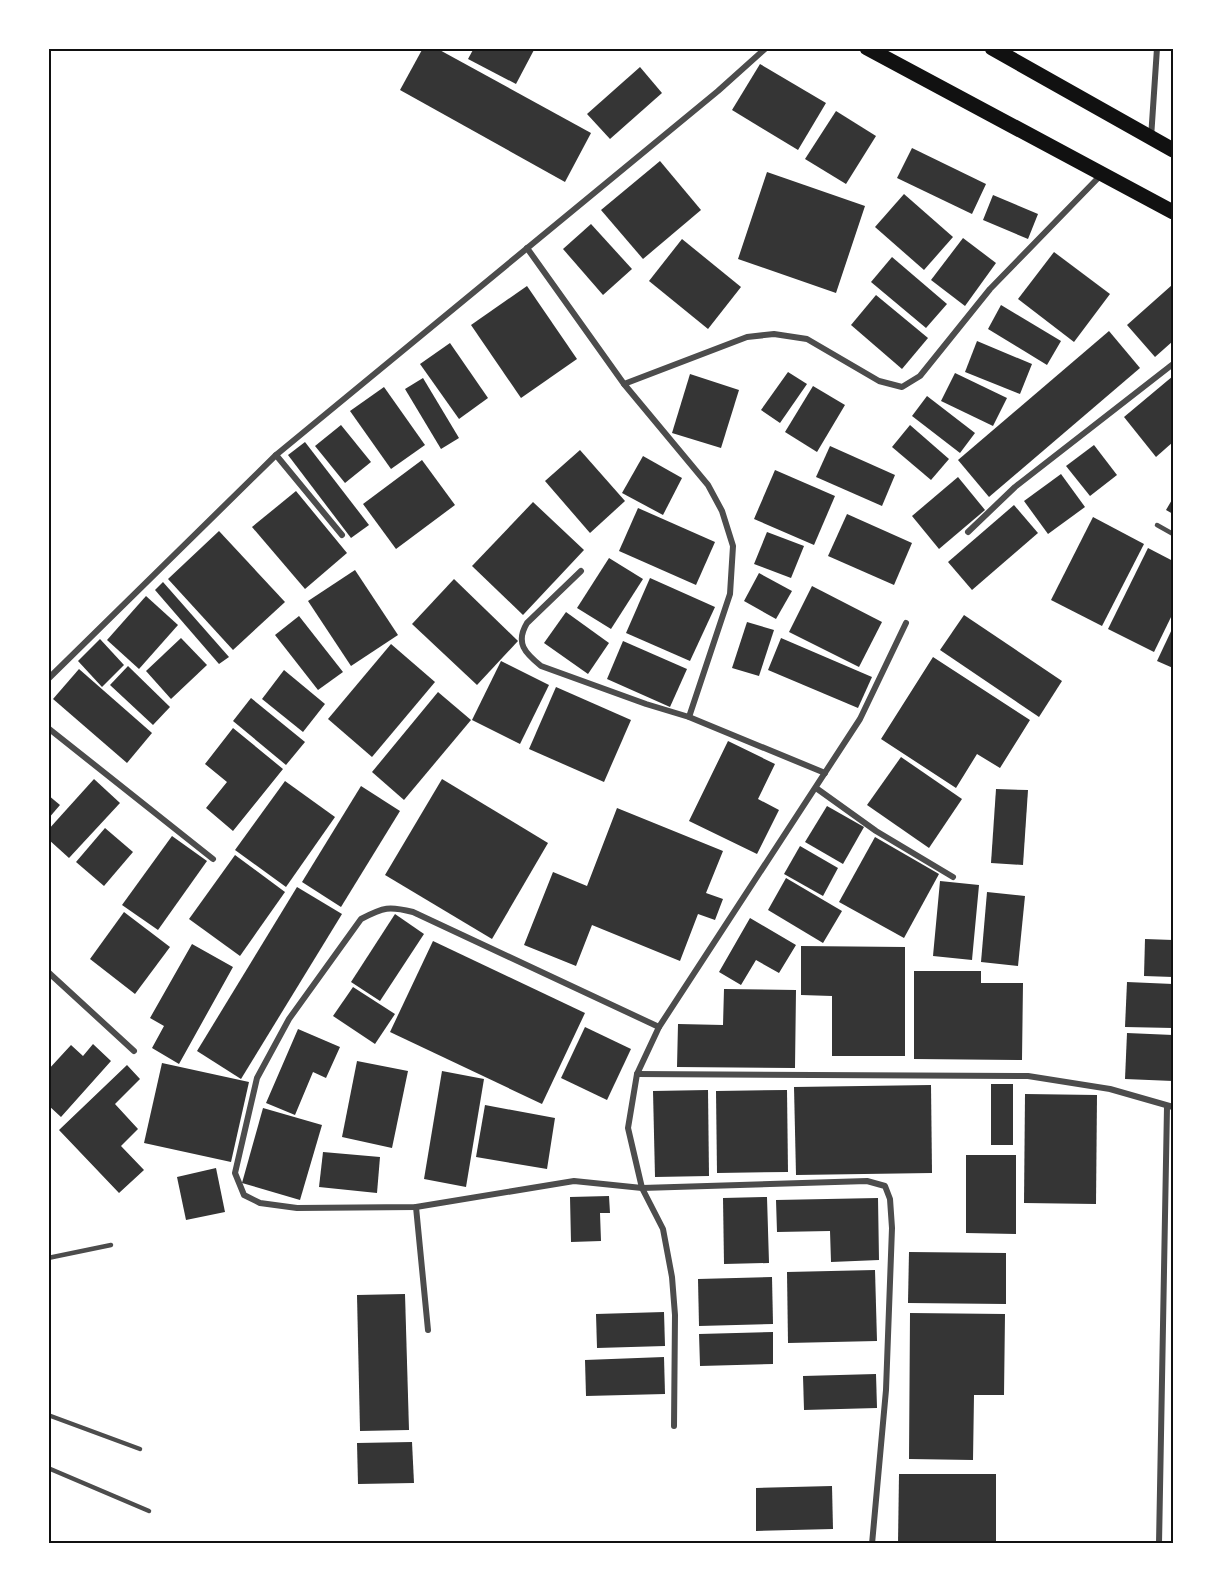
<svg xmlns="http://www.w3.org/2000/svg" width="1221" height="1592" font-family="Raleway,sans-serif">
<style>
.building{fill:#353535}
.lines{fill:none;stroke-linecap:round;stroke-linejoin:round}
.service{stroke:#4c4c4c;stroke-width:4.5}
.minor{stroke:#4c4c4c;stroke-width:6}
.primary{stroke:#111;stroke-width:15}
.neatline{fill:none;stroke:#111;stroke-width:2}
</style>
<rect width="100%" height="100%" fill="#fff"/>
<!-- building -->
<g class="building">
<polygon points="423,48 436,48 591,133 565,182 400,90"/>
<polygon points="474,48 535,48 516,84 468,59"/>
<polygon points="760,64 826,103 798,150 732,110"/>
<polygon points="640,67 662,93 610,139 587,114"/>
<polygon points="836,111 876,136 846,184 805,159"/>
<polygon points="912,148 986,184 972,214 897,178"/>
<polygon points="660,161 701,210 643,259 601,210"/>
<polygon points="767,172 865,206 836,293 738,259"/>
<polygon points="904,194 953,237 924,270 875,227"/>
<polygon points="993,195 1038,214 1028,239 983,220"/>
<polygon points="591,224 632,269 603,295 563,249"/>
<polygon points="963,238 996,263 965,306 931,280"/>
<polygon points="682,239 741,287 708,329 649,281"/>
<polygon points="1054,252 1110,294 1074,342 1018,299"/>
<polygon points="892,257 947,304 926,328 871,282"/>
<polygon points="1172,285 1173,341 1155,357 1127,325"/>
<polygon points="527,286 577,359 521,398 471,325"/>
<polygon points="876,295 928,338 902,369 851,325"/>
<polygon points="1001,305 1061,341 1047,365 988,329"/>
<polygon points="1109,331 1140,368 989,497 958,460"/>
<polygon points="977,341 1032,364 1020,394 965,372"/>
<polygon points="450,343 488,398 459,419 420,364"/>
<polygon points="788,372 807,384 780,423 761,410"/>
<polygon points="955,373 1007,398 993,426 941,401"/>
<polygon points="690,374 739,390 721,448 672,433"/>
<polygon points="1173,376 1173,442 1156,457 1124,417"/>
<polygon points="423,378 459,438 441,449 405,389"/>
<polygon points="813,386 845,405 817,452 785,432"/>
<polygon points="384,387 425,445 391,469 350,411"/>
<polygon points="927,396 975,433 960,453 912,416"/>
<polygon points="341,425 371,462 345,483 315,446"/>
<polygon points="910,425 949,459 931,480 892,447"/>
<polygon points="305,442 369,525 351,538 288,455"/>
<polygon points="1094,445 1117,475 1090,496 1066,466"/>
<polygon points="830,446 895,475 882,506 816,477"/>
<polygon points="580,450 625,501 590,533 545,481"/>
<polygon points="643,456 682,478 663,515 622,493"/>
<polygon points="422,460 455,505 396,549 363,504"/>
<polygon points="775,470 835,496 814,545 754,519"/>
<polygon points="1061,474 1085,507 1048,534 1024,501"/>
<polygon points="958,477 985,510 939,549 912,516"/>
<polygon points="296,491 347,553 305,589 252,527"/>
<polygon points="1173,498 1173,514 1166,510"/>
<polygon points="533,502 584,550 523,615 472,566"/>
<polygon points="1014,505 1038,533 972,590 948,562"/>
<polygon points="638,508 715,542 696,585 619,551"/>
<polygon points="847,514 912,543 894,585 828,556"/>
<polygon points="1093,517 1144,544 1102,626 1051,600"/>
<polygon points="219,531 285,602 233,650 168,579"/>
<polygon points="767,532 804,546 791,578 754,564"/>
<polygon points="1148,548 1173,561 1173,613 1154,652 1108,629"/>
<polygon points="609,558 643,579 611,629 577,608"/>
<polygon points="355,570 398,635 351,666 308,601"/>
<polygon points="759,573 792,591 776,619 744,601"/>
<polygon points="650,578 715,607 690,661 626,633"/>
<polygon points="454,579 518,641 477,685 412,624"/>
<polygon points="163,582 229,657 219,664 155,590"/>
<polygon points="812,586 882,622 859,667 789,632"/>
<polygon points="146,596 178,625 139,669 107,640"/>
<polygon points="566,612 609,643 588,674 544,643"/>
<polygon points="964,615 1062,681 1039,717 940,650"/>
<polygon points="299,616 343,672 318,690 275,635"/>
<polygon points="747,622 774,630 759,676 732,668"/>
<polygon points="1173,627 1173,668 1157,661"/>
<polygon points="181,638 207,665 171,699 146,671"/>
<polygon points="781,638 872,677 858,708 768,670"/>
<polygon points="100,639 124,665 102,687 78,661"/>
<polygon points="623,641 687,669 670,707 607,679"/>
<polygon points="391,644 435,682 372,757 328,719"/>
<polygon points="933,657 1030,720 1000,768 977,754 956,788 881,739"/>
<polygon points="501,661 549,685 520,744 472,720"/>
<polygon points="128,666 170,707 153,725 110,685"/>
<polygon points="79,669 152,733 127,763 53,699"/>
<polygon points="284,670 325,704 303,732 262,699"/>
<polygon points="556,687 631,720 604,782 529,749"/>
<polygon points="438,692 471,720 404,800 372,772"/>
<polygon points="251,698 305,742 286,765 233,721"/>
<polygon points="233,728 283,769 233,831 206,808 227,782 205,764"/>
<polygon points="728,741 775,764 758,799 779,810 757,854 689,821"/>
<polygon points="901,757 962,799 929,848 867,805"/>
<polygon points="94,779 120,803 69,858 48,839 48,830"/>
<polygon points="442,779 548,843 492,939 385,875"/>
<polygon points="285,781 335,817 286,887 235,850"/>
<polygon points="361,786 400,811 341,907 302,882"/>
<polygon points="996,789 1028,790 1023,865 991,863"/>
<polygon points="48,795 60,805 48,819"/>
<polygon points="827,806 864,827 843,864 805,842"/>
<polygon points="617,808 723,851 706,893 723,899 715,920 698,914 680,961 592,925 576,966 524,945 553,872 587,886"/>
<polygon points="105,828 133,852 104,886 76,862"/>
<polygon points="172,836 207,861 158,930 122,905"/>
<polygon points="875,837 939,874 904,938 839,902"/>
<polygon points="800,846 838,868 823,896 784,874"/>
<polygon points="235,855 285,892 240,956 189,919"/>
<polygon points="786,878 842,911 823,943 768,910"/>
<polygon points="940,881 979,885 972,960 933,956"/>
<polygon points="297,887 342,914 241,1079 197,1051"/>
<polygon points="987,892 1025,896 1018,966 981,962"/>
<polygon points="124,912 170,947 135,994 90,959"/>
<polygon points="395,914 424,934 380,1001 351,982"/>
<polygon points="750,918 796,945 779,973 756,960 741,985 719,972"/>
<polygon points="1145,939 1173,940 1173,977 1144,976"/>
<polygon points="433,941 585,1013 542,1104 390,1032"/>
<polygon points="192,944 233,967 179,1064 152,1048 164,1026 150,1018"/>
<polygon points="801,946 905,947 905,1056 832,1056 832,996 801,995"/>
<polygon points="914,971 981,971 981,983 1023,983 1022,1060 914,1059"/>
<polygon points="1127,982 1173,984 1173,1028 1125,1027"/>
<polygon points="353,987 395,1014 375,1044 333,1016"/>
<polygon points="724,989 796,990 795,1068 677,1067 678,1024 723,1025"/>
<polygon points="585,1027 631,1049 607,1100 561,1078"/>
<polygon points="298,1029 340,1047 326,1078 313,1072 295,1115 266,1103"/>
<polygon points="1127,1033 1173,1035 1173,1081 1125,1079"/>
<polygon points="93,1044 111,1061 61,1117 48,1105 48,1070 71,1045 83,1056"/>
<polygon points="357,1061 408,1071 392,1148 342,1137"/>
<polygon points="162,1063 249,1082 231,1162 144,1143"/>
<polygon points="127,1065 140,1079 115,1104 138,1129 121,1146 144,1170 119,1193 59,1130"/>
<polygon points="442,1071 484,1079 466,1187 424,1179"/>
<rect x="991" y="1084" width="22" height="61"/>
<polygon points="931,1085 932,1173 796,1175 794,1087"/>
<polygon points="708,1090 709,1176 655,1177 653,1091"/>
<polygon points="787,1090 788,1172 717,1173 716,1091"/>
<polygon points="1025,1094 1097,1095 1096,1204 1024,1203"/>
<polygon points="485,1105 555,1118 547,1169 476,1157"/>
<polygon points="263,1108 322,1125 300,1200 242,1183"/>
<polygon points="323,1152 380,1157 377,1193 319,1187"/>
<polygon points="966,1155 1016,1155 1016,1234 966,1233"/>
<polygon points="216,1168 225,1212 186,1220 177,1177"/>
<polygon points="609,1196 610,1213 600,1213 601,1241 571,1242 570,1197"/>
<polygon points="767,1197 769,1263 724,1264 723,1198"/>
<polygon points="878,1198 879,1260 831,1262 830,1231 777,1232 776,1200"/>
<polygon points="909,1252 1006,1253 1006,1304 908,1303"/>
<polygon points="875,1270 877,1341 788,1343 787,1272"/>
<polygon points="772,1277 773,1324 699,1326 698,1279"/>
<polygon points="405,1294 409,1430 360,1431 357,1295"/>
<polygon points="664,1312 665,1346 597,1348 596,1314"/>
<polygon points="910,1313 1005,1314 1004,1395 974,1395 973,1460 909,1459"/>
<polygon points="773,1332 773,1364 700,1366 699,1334"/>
<polygon points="664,1357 665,1394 586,1396 585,1360"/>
<polygon points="876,1374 877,1408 804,1410 803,1376"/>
<polygon points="412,1442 414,1483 358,1484 357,1443"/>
<polygon points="899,1474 996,1474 996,1544 898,1544"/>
<polygon points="832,1486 833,1529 756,1531 756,1488"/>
</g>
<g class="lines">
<!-- service -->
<g class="service">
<polyline points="1157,525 1173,534"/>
<polyline points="48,1258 111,1245"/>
<polyline points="48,1415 140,1449"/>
<polyline points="48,1468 149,1511"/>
</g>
<!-- minor -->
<g class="minor">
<polyline points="1151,138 1157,48"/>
<polyline points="527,248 624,384 708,485 722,511 733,546 730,594 689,717"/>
<polyline points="624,384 747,337 774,334 807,339 879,381 902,387 920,376 990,289 1100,176"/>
<polyline points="276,455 342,535"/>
<polyline points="968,532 1015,487 1173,364"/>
<path d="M581,571L527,623C515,643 525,653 541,666L646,704L689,717L825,773"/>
<polyline points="48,679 276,455 718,91 766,48"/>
<polyline points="48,728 213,859"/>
<polyline points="816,788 876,831 953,877"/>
<polyline points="48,972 134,1051"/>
<path d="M659,1027L413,912C389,906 384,907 361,919L289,1019L257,1078L235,1173L244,1195L260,1203L297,1208L416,1207L574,1181L642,1188L867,1181L885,1186L890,1199L892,1228L886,1390L872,1544"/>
<polyline points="637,1074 1028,1076 1110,1089 1173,1107"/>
<polyline points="416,1207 428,1330"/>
<polyline points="674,1426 675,1315 672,1277 663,1229 642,1188 628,1128 637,1074 659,1027 860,719 906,623"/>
<polyline points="1159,1544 1167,1107"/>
</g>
<!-- primary -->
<g class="primary">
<polyline points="867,48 1173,212"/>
<polyline points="992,48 1173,150"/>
</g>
</g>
<!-- border -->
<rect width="1221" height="1592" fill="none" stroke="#ffffff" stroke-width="99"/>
<rect x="50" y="50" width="1122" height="1492" class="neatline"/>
</svg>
